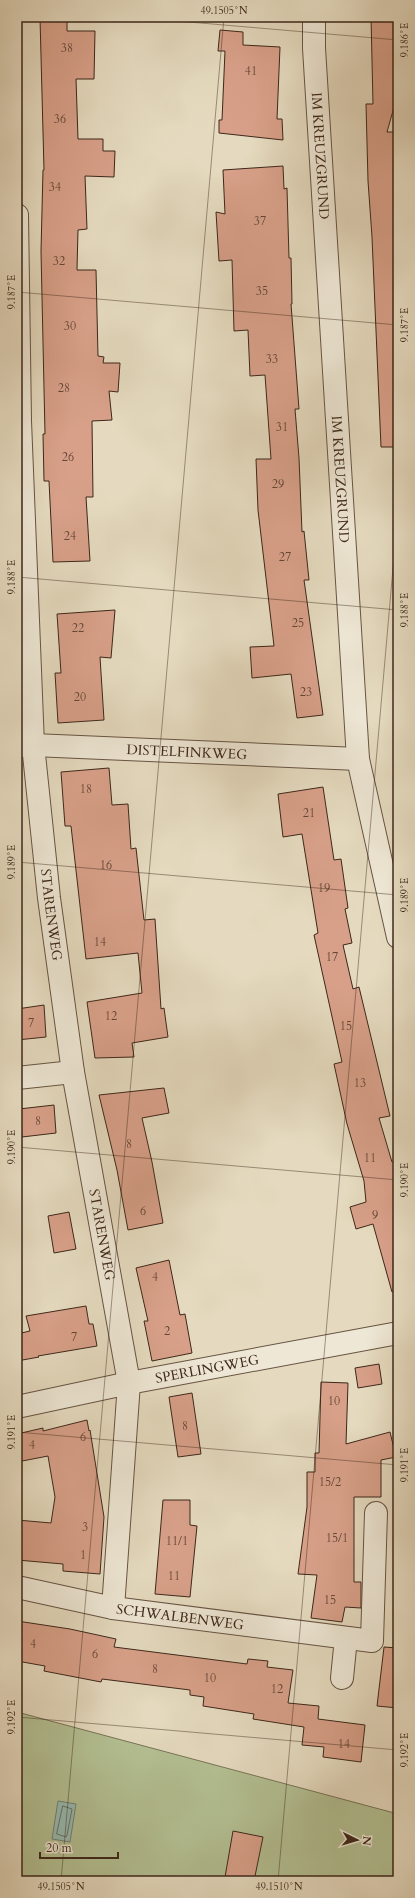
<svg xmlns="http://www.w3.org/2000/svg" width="415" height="1898" font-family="Cardo,serif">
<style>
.green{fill:#b3c093;stroke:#787456}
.water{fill:#96bbb2;stroke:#728075}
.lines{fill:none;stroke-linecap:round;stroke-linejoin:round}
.shore{stroke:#6a7166;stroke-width:1}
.building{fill:#d8a089;stroke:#3d271a}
.minor-casing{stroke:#675443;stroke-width:24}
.minor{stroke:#eee7d5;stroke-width:22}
.ticks{fill:none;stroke:#3d271a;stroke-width:1;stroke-opacity:0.45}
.labels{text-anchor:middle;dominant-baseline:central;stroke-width:4;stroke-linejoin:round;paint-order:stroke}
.number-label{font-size:12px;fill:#644536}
.street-label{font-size:14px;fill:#3d271a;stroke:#eee7d5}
.neatline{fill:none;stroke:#3d271a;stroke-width:1.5}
.ticks-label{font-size:10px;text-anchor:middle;fill:#3d271a}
</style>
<rect width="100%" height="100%" fill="#e5dabf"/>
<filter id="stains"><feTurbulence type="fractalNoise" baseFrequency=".005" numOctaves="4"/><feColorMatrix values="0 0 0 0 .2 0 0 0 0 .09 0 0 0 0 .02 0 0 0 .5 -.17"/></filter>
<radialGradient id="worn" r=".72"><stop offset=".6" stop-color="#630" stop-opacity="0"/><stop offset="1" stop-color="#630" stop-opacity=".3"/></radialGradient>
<!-- green -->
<polygon class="green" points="17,1712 398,1814 398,1881 17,1881"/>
<!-- water -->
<polygon class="water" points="58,1801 76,1804 70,1842 52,1839"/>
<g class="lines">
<!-- shore -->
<polygon class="shore" points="63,1806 72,1809 67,1835 66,1837 57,1834"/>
</g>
<!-- building -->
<g class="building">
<polygon points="67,17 67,31 95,31 94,79 76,79 78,139 103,139 103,151 115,151 114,177 85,176 87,229 78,230 77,270 96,270 98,356 104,357 103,363 120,363 118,392 109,391 112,420 92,421 93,497 86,497 90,561 53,562 49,481 44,481 43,434 45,434 41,251 43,170 44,170 40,18"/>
<polygon points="371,17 398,17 398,93 387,132 398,132 398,447 381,447 372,237 368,181 366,104 373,104"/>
<polygon points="220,30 243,32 243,45 280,47 277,119 282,119 283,140 219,133 219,120 222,120 225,51 218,51"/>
<polygon points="283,166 284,189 287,188 289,258 291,258 292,304 291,304 299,409 295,409 299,458 302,532 304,531 309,580 304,580 323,715 297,718 291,674 252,678 250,647 274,646 258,510 256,459 271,459 265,375 250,376 248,330 234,331 232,260 219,261 216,212 225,214 223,170"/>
<polygon points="115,610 111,658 100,657 104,720 58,723 55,673 61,673 57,614"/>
<polygon points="109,768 112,805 128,804 131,849 136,848 144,920 155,919 161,1009 164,1008 168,1037 132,1043 134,1057 95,1058 87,1002 142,993 138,953 86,959 71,826 65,826 61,772"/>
<polygon points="323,787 334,860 341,859 348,908 345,909 352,943 343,945 353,989 359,987 390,1116 379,1118 392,1162 398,1160 398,1291 392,1292 373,1224 356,1229 350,1207 366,1202 364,1181 347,1124 334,1064 342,1062 314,935 318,933 302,834 283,837 278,794"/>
<polygon points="44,1005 46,1037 17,1040 17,1009"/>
<polygon points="164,1088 169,1113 142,1118 152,1162 163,1223 128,1230 117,1170 99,1095"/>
<polygon points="54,1105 56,1133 22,1137 19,1109"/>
<polygon points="69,1212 76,1249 54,1253 48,1216"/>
<polygon points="169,1260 180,1315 185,1314 192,1353 152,1361 144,1321 148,1321 136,1268"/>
<polygon points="86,1306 89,1324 93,1324 97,1346 38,1356 39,1357 17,1361 17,1334 30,1331 26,1316"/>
<polygon points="379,1364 382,1384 358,1388 355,1368"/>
<polygon points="321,1382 348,1383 346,1444 390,1432 396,1457 381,1460 381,1497 354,1497 354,1582 361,1582 361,1608 345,1607 342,1622 311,1618 317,1575 298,1574 307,1507 307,1472 315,1472 315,1453 319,1453"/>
<polygon points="192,1393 201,1454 178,1457 169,1397"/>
<polygon points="87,1420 89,1431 90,1430 104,1517 100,1574 63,1571 63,1564 17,1560 17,1520 51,1523 55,1497 48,1456 17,1462 17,1434 43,1428 43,1431"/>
<polygon points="163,1500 190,1500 190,1525 197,1526 190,1597 155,1594"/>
<polygon points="17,1621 70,1629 116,1639 114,1647 247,1664 248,1659 268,1661 267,1667 293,1670 288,1703 319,1706 318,1719 365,1725 361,1762 323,1757 324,1747 302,1745 304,1727 253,1719 254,1714 203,1706 204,1697 190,1695 190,1690 102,1679 101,1682 44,1671 45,1666 17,1661"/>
<polygon points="384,1647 398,1648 398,1708 377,1706"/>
<polygon points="233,1831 263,1837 254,1881 225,1877"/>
</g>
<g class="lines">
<defs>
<g id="minor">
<path id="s1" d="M314,17V48L358,759L398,937"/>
<path id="s2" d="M17,215L20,421L33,745L49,898L73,1072L129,1383L113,1608"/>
<path id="s3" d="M17,746L33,745L358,759"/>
<polyline points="17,1078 73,1072"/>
<path id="s4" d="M17,1407L129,1383L398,1333"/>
<path id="s5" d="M17,1587L113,1608L372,1641L376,1513"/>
<polyline points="342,1678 346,1638"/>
</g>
</defs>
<!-- minor casing -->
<use href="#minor" class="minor-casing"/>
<!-- minor -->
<use href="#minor" class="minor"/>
</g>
<!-- ticks -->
<path class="ticks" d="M131,17L398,40M17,292L398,325M17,577L398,610M17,862L398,895M17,1147L398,1180M17,1432L398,1465M17,1717L398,1750M61,1881L224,17M278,1881L398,511"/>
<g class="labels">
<!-- number labels -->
<g class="number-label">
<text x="67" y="48">38</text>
<text x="251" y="71">41</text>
<text x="60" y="119">36</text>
<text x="55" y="187">34</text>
<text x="260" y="221">37</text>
<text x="59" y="261">32</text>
<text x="262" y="291">35</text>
<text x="70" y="326">30</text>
<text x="272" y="359">33</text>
<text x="64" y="388">28</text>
<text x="282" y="427">31</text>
<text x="68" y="457">26</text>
<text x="278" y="484">29</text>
<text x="70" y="536">24</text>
<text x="285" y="557">27</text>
<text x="298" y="623">25</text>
<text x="78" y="628">22</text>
<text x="306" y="692">23</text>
<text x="80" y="697">20</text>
<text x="86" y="789">18</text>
<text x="309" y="813">21</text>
<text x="106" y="865">16</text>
<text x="324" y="888">19</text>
<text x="100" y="942">14</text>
<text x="332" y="957">17</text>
<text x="111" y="1016">12</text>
<text x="31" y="1023">7</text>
<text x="346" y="1026">15</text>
<text x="360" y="1083">13</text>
<text x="38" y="1121">8</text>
<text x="129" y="1144">8</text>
<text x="370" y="1158">11</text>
<text x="143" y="1211">6</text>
<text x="375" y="1215">9</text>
<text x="155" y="1277">4</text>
<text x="167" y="1331">2</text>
<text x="74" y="1337">7</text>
<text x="334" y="1401">10</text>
<text x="185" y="1426">8</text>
<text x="83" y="1437">6</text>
<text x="32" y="1445">4</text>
<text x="330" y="1482">15/2</text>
<text x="85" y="1527">3</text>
<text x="337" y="1538">15/1</text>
<text x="177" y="1541">11/1</text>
<text x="83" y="1555">1</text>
<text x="174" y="1576">11</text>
<text x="330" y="1600">15</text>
<text x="33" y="1644">4</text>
<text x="95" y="1654">6</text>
<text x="155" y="1669">8</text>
<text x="210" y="1678">10</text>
<text x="277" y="1689">12</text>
<text x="344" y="1744">14</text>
</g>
<!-- street labels -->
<g class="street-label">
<text stroke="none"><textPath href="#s1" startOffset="139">IM KREUZGRUND</textPath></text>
<text stroke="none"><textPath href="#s1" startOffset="463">IM KREUZGRUND</textPath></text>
<text stroke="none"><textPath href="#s3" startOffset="170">DISTELFINKWEG</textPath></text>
<text stroke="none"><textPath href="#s2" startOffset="701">STARENWEG</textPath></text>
<text stroke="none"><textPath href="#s2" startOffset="1025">STARENWEG</textPath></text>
<text stroke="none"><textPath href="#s4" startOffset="194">SPERLINGWEG</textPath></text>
<text stroke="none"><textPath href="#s5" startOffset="166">SCHWALBENWEG</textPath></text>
</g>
</g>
<!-- margin -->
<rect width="415" height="1898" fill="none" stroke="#e5dabf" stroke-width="44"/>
<!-- north arrow -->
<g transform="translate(357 1840) rotate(95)" stroke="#eee7d5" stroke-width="3" paint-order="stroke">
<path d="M0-3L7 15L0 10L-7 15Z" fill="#3d271a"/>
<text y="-6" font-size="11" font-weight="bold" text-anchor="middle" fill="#3d271a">N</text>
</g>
<!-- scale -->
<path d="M40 1852v6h78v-6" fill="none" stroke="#3d271a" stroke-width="2"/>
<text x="46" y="1852" font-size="12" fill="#3d271a" stroke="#eee7d5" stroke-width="3" paint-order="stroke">20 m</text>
<rect x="22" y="22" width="371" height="1854" class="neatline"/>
<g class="ticks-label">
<text x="224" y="14">49.1505°N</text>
<text transform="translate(404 40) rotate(-90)" y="4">9.186°E</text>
<text transform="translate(11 292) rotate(-90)" y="4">9.187°E</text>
<text transform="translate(404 325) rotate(-90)" y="4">9.187°E</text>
<text transform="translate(11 577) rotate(-90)" y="4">9.188°E</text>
<text transform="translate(404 610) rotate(-90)" y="4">9.188°E</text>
<text transform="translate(11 862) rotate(-90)" y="4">9.189°E</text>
<text transform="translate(404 895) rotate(-90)" y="4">9.189°E</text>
<text transform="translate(11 1147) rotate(-90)" y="4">9.190°E</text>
<text transform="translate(404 1180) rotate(-90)" y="4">9.190°E</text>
<text transform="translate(11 1432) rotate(-90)" y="4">9.191°E</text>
<text transform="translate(404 1465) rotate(-90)" y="4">9.191°E</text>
<text transform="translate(11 1717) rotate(-90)" y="4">9.192°E</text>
<text transform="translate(404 1750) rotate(-90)" y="4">9.192°E</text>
<text x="61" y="1890">49.1505°N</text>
<text x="279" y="1890">49.1510°N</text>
</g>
<rect width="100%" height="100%" filter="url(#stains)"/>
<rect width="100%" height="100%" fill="url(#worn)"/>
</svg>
